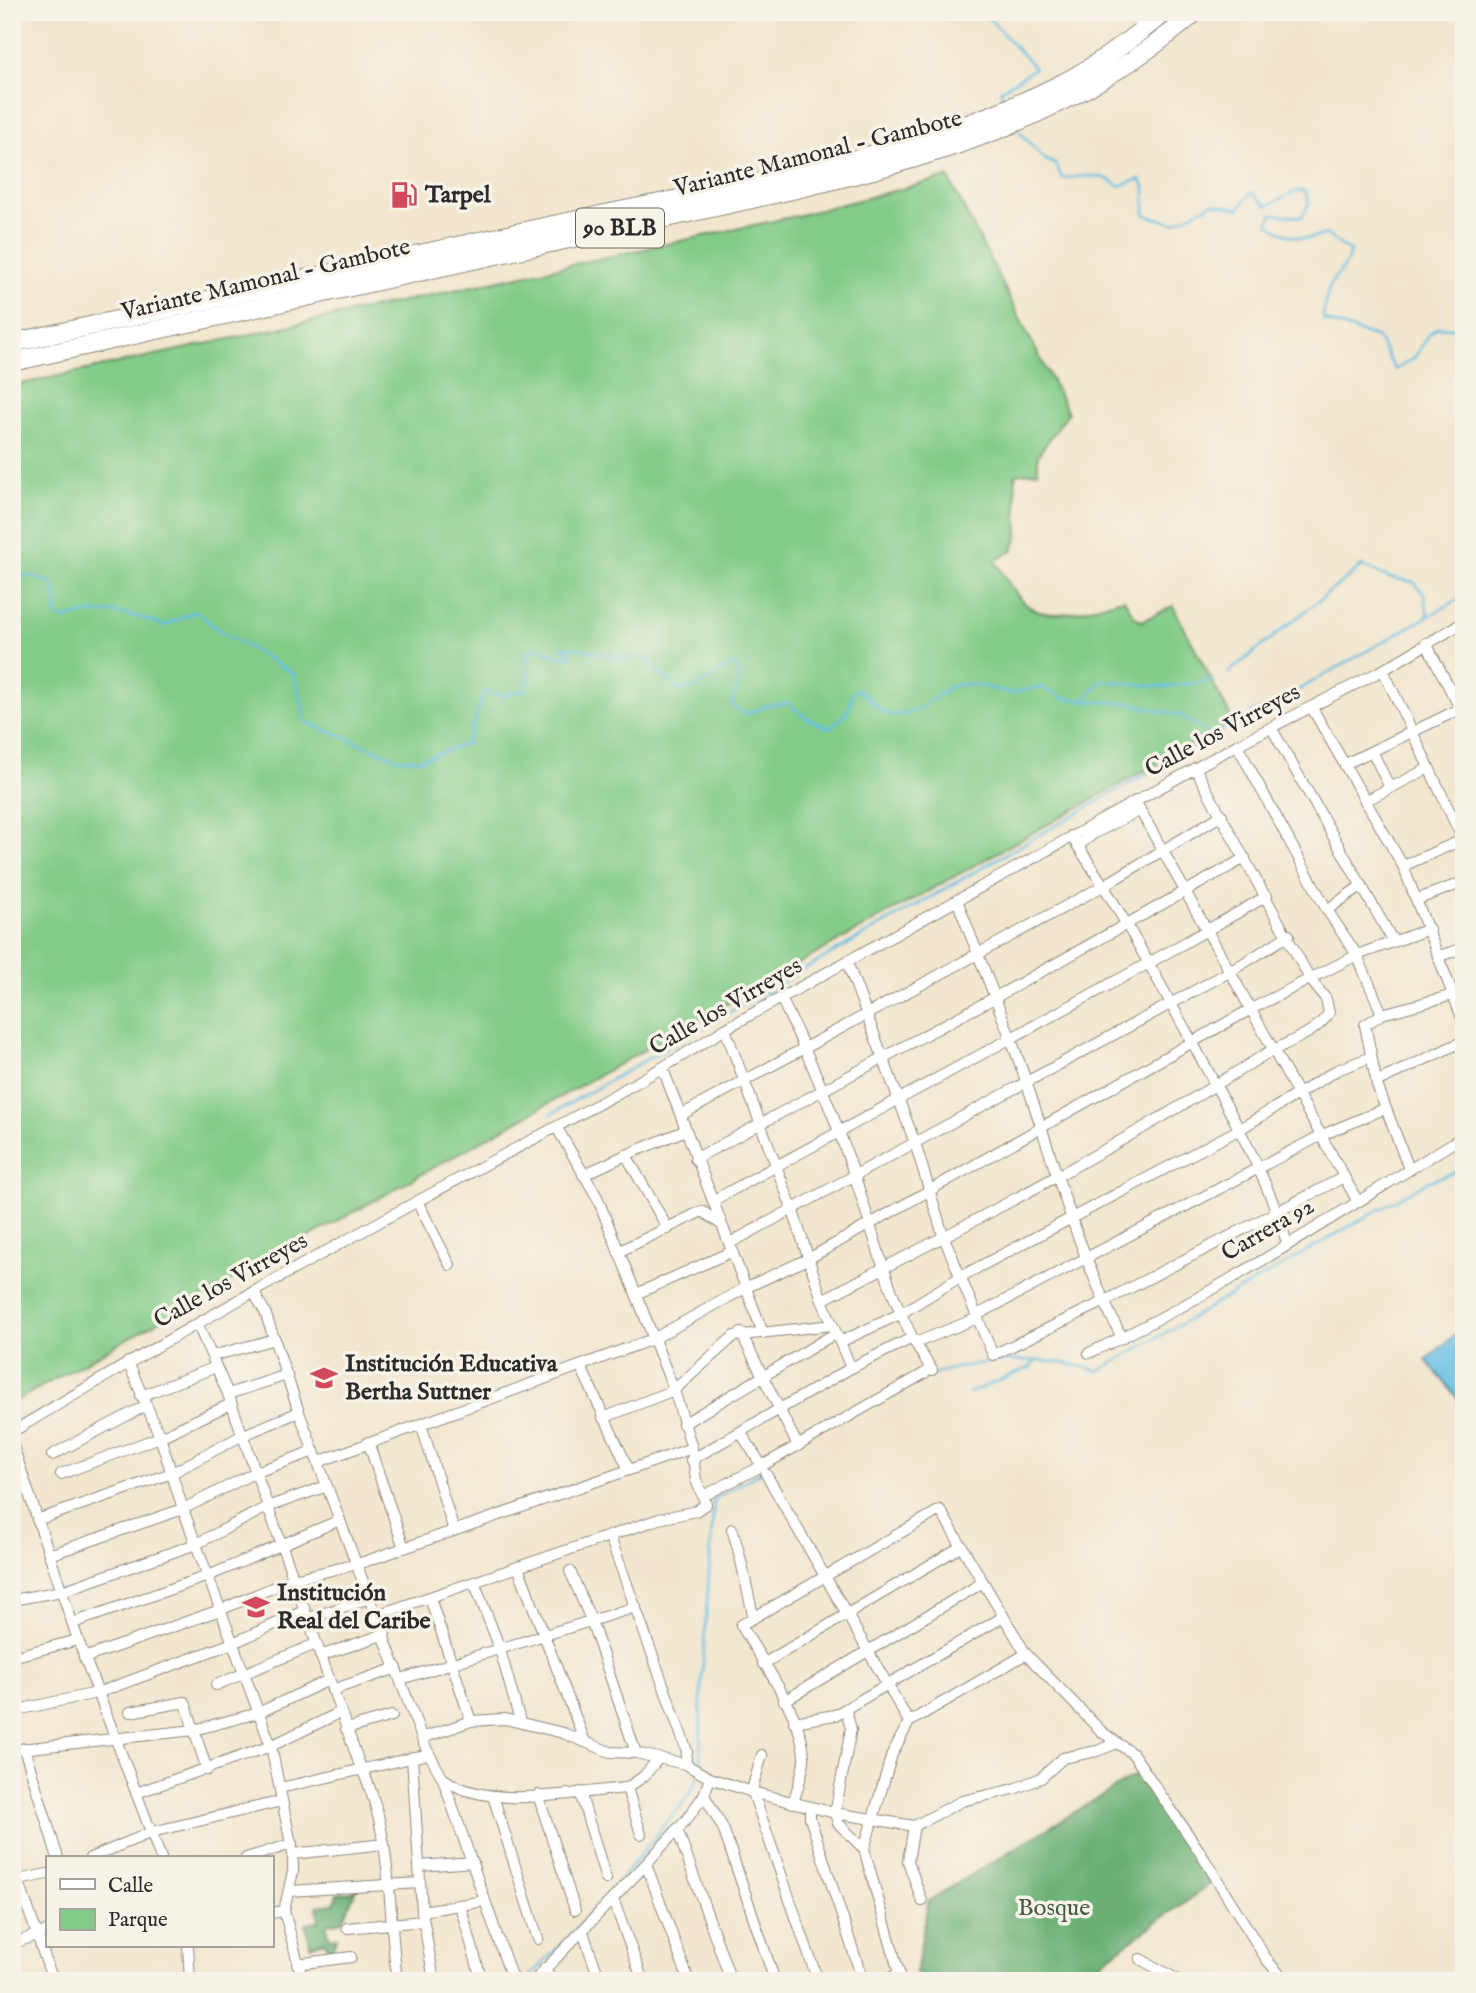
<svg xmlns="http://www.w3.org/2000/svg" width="1476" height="1993" font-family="'IM FELL English',serif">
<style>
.green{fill:#83cc88;stroke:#577c5a;stroke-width:2}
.forest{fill:#6ab074;stroke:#4a6e50;stroke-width:2}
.water{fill:#65bee3;stroke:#487487;stroke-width:2}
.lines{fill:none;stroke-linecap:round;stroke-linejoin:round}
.stream{stroke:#65bee3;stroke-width:2.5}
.street-casing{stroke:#8e887c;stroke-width:12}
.highway-casing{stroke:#8e887c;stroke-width:20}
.street{stroke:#fff;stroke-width:10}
.highway{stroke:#fff;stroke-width:18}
.labels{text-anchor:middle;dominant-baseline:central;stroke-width:7;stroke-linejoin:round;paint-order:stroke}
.shield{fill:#f7f3e8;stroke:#686764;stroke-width:2}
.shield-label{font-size:23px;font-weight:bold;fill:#2b2b2b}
.street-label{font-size:24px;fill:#2b2b2b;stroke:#f7f3e8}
.poi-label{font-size:24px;font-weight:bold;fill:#2b2b2b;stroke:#f7f3e8;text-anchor:start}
.park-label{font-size:24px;fill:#455b47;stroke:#f7f3e8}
</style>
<rect width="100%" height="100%" fill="#f7f3e8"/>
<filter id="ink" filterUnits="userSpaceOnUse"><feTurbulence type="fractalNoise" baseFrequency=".0143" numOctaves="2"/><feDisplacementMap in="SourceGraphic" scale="14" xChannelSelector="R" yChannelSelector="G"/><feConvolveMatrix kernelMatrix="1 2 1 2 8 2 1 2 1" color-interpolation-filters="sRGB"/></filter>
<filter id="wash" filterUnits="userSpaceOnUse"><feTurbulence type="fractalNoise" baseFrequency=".00686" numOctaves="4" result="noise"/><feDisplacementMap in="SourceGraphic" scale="28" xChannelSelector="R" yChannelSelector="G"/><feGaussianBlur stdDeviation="1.57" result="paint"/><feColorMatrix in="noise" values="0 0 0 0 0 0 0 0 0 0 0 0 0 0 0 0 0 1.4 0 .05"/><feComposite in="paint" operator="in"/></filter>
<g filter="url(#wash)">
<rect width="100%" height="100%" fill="#f2e6ce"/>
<!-- green -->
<path class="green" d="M948,177L1068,413L1038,455V471L1015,474L1018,535L1013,550L995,561C1004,574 1015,597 1028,606C1053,625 1097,605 1124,599L1134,616L1142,621L1173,606L1233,721L12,1403V386L796,216Z"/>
<!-- forest -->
<g class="forest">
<polygon points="1139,1773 1214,1881 1075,1981 934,1981 916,1973 928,1901"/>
<polygon points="358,1885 343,1921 326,1924 330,1938 337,1937 330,1954 325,1941 310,1946 306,1923 319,1921 317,1906 334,1904 337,1894 352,1892"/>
</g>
<!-- water -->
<polygon class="water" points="1464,1327 1464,1406 1426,1360"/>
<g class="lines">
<!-- stream -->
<g class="stream">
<polyline points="983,12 1035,68 1001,90 1002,98"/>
<path d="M1018,130L1044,159L1055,164L1062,178C1085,177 1100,171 1119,186L1140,179L1145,188V215L1174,223L1213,203L1239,209L1251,192L1267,206L1296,191H1305L1309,203L1302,217L1272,214L1268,224C1288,237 1303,243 1326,234L1350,252C1346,271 1337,271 1330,286C1325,297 1324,309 1323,320L1378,338L1395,370L1414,358L1429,334L1438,327L1462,329L1464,335"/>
<path d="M12,577L33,576L52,584L57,595L56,615L64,619C102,607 129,612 164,626L196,611L217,629L294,674L306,722L396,758L418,760L466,744L485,691L503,696L525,690L528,670L524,653L539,648L559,657L573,656L561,647C594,646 606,663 642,657L679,690L696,688L733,663L740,675L732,706L746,714L766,706L788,703L807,718L829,728C843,718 850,712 852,694L858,689L886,714L903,715L922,707L951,686L969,684L1013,693L1041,687L1060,697L1083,701L1102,681L1164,687L1212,681"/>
<polyline points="1228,673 1362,566 1390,578 1414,582 1425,596 1428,616"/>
<polyline points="1083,701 1128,703 1182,716 1212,736"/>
<polyline points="1250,713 1268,707 1464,596"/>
<polyline points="551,1114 1237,722"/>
<path d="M927,1376C982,1358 1044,1354 1099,1371L1427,1182L1464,1169"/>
<polyline points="969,1393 1029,1368 1036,1361"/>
<polyline points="700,1770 701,1691 714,1499 761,1472"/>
<path d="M525,1981C576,1931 622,1881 665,1824C679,1806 690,1799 698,1776"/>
</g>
</g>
</g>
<g filter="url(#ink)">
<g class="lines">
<defs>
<g id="street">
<polyline points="1426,643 1464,716"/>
<polyline points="1383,670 1464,842"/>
<polyline points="1312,708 1403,866 1464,1023"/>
<polyline points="1272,729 1393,941"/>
<polyline points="1237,745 1327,910 1357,955 1382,1014"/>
<polyline points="1372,751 1390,788"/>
<polyline points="1345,764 1460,709"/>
<polyline points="1135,801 1358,1202"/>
<polyline points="1365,801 1429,768"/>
<path d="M1071,836C1118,904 1156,977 1196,1049C1231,1115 1265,1170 1287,1243"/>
<polyline points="1078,846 1093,834 1140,810"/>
<polyline points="1403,866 1464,839"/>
<polyline points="1418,899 1464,882"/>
<path d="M957,900C980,961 1006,1022 1027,1084C1056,1170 1080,1257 1122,1338"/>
<polyline points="1327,910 1362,885"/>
<polyline points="1439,956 1464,948"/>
<polyline points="847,962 915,1143 943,1235 993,1355 1103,1302 1344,1177"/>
<path d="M781,998C809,1056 835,1116 855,1177C877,1243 891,1311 932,1370"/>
<polyline points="725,1029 793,1211 822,1300 851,1368"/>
<polyline points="663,1069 763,1333"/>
<polyline points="1378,1081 1464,1041"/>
<polyline points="681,1115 1103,886 1222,815"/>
<polyline points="626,1155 686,1130"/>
<polyline points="695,1159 994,998 1245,858"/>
<polyline points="1409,1169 1377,1085 1365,1025 1382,1014 1453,995"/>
<polyline points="583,1175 626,1155 668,1229"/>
<polyline points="714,1200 1149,963 1267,896"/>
<polyline points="417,1201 450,1265"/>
<polyline points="730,1243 1231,971 1289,935"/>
<polyline points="618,1252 702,1211 722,1225"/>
<polyline points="254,1293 265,1312 299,1412 425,1746 443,1779 511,1976 518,1981"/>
<polyline points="636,1294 733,1251"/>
<path d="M822,1300C971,1223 1122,1145 1264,1055C1286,1042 1315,1035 1329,1013L1326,999L1310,979L1195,768"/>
<polyline points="977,1315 1320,1136 1384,1109"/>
<path d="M198,1325L228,1394L359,1763C393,1830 388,1909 397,1981"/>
<polyline points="741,1333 798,1446"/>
<polyline points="840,1342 900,1314 960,1277 1240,1129 1337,1070 1371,1057"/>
<polyline points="915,1343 978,1318"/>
<path d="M1089,1353C1220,1293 1341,1211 1464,1136"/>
<polyline points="212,1356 275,1339"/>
<polyline points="128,1362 160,1437 183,1509 271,1746 293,1854 293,1871 284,1911 303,1981"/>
<polyline points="581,1367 629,1470"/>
<polyline points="228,1394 287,1375"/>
<polyline points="141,1396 216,1367"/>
<polyline points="603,1418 674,1390 734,1336 832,1325"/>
<polyline points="421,1424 454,1531"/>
<polyline points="683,1424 836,1333"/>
<path d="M12,1432C145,1352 280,1276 416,1202C520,1145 626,1093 725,1029L1237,745L1383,670L1464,622"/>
<polyline points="741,1433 762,1466"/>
<polyline points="368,1442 404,1548"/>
<polyline points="12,1443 78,1640 161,1858"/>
<polyline points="52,1455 145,1406"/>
<polyline points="691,1460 851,1368 912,1338"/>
<polyline points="318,1462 653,1339 747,1287 808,1259 1251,1009 1357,955 1429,929"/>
<polyline points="61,1474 160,1437 231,1404"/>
<polyline points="766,1474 909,1722"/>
<polyline points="703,1496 762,1466 925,1373 930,1367"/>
<polyline points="37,1520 172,1473 241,1436 299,1412"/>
<path d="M732,1529C742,1558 746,1588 754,1618"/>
<polyline points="610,1537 687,1751 685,1764"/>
<polyline points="49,1555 183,1509 254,1473 314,1451"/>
<polyline points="518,1567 585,1742"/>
<polyline points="570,1571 591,1620 636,1753"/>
<polyline points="474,1582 499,1646 520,1721"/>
<polyline points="430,1598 471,1721"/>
<polyline points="12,1600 62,1591 196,1544 267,1507 327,1486"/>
<polyline points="377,1615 659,1519 696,1511 706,1504 696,1480 692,1448 674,1390 636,1294 597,1197 557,1128"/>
<polyline points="307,1619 370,1598"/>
<polyline points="73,1623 208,1576 340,1520"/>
<polyline points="320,1656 385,1634"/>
<polyline points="12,1657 78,1640"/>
<polyline points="84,1658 220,1610 293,1579 358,1564 692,1448"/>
<polyline points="763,1664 962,1546"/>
<polyline points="401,1679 636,1607"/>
<polyline points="216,1685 316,1644"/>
<polyline points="332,1690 397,1668"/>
<polyline points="784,1701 982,1583"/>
<polyline points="846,1710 851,1729 835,1813 838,1823 864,1849 899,1973 885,1981"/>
<polyline points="12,1711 97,1693 233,1643 304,1611"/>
<polyline points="130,1712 185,1702 207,1770"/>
<polyline points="794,1722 835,1715 1003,1617"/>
<polyline points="346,1729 392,1716"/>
<polyline points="422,1738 471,1721 505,1719 563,1733 610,1752 636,1753 685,1764 710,1778 752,1792 835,1813 914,1826 962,1801 1014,1789 1041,1778 1063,1758 1097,1751 1117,1743"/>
<polyline points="24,1748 58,1858"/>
<polyline points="12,1750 194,1730 258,1713 329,1680"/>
<polyline points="762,1755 752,1790 818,1981"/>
<polyline points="412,1757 422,1911 434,1981"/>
<polyline points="710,1778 704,1795 723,1828 775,1981"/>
<path d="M444,1779C489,1811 574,1792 627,1788L644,1776L658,1759"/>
<polyline points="280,1788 429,1754"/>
<polyline points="627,1788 641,1834"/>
<polyline points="580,1792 606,1879"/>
<polyline points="136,1793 271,1746 341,1712"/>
<polyline points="538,1795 575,1910"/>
<polyline points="493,1796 538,1939"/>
<path d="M793,1803C797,1789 803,1774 804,1760C805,1719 761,1660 741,1625L940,1510L1026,1654L1102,1732L1133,1754L1198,1849L1267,1960L1285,1981"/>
<polyline points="810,1807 810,1818 863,1981"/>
<polyline points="914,1826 908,1861 922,1901"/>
<polyline points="677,1829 731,1981"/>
<polyline points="864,1849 892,1754 909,1722 1026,1654"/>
<polyline points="293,1854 384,1844"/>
<polyline points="90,1858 152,1832 282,1801"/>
<polyline points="246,1858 292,1844"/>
<polyline points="12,1862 53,1981"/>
<polyline points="646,1864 689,1981"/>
<polyline points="420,1866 473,1862"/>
<polyline points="14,1881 47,1874"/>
<polyline points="289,1891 420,1883"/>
<polyline points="613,1899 643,1981"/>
<polyline points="460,1905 482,1981"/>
<polyline points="422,1911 485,1901"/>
<polyline points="271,1913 284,1911"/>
<polyline points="347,1928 423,1921"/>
<polyline points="583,1932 600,1981"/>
<polyline points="12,1944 47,1931"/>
<polyline points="188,1946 190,1981"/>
<polyline points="1140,1959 1180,1981"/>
<polyline points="297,1964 351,1957"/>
<polyline points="545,1968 551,1981"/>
<polyline points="534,1981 646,1864 687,1819 704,1795"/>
</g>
<g id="highway">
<path d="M12,343C192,304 372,264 553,225C723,188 904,163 1061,84C1099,65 1132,37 1166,12"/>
<path d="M12,362C185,324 358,284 532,247C611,230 691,213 770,195C928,159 1070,121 1196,12"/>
</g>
</defs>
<!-- street casing -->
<use href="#street" class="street-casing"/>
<!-- highway casing -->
<use href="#highway" class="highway-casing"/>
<!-- street -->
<use href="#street" class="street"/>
<!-- highway -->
<use href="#highway" class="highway"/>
</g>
</g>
<!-- icons -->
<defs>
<symbol id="fuel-bare" viewBox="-9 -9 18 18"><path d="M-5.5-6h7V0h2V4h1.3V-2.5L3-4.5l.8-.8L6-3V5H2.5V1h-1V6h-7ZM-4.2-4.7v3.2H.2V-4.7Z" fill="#d1495b" stroke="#f7f3e8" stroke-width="2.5" paint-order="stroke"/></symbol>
<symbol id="school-bare" viewBox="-9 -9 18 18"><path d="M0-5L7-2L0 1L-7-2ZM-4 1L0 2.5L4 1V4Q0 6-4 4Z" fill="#d1495b" stroke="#f7f3e8" stroke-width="2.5" paint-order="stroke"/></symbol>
</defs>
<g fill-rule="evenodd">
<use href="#fuel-bare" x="385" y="176" width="38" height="38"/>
<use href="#school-bare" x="305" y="1359" width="38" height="38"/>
<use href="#school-bare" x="237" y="1588" width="38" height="38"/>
</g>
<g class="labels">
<!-- shield labels -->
<rect class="shield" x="576" y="208.5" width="88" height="39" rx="5"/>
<g class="shield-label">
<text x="620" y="228">90 BLB</text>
</g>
<!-- street labels -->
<g class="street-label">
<text transform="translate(818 154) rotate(-14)">Variante Mamonal - Gambote</text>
<text transform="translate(266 280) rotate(-13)">Variante Mamonal - Gambote</text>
<text transform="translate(1223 731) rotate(-28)">Calle los Virreyes</text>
<text transform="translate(726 1007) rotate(-30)">Calle los Virreyes</text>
<text transform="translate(1268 1230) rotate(-30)">Carrera 92</text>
<text transform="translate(231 1281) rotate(-29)">Calle los Virreyes</text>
</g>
<!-- poi labels -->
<g class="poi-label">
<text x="425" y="195">Tarpel</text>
<text x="345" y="1364">Institución Educativa<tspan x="345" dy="28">Bertha Suttner</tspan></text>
<text x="277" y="1593">Institución<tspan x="277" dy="28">Real del Caribe</tspan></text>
</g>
<!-- park labels -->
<g class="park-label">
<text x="1054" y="1908">Bosque</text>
</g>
</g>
<!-- margin -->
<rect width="1476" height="1993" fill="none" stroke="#f7f3e8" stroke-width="42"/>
<!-- legend -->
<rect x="46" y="1856" width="228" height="91" fill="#f7f3e8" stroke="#a5a39c" stroke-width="2"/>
<rect x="60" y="1879" width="35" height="10" fill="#ffffff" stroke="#a5a39c" stroke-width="2"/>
<text x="108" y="1892" font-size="21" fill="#2b2b2b">Calle</text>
<rect x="60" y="1909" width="35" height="21" fill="#83cc88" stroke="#a5a39c" stroke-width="2"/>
<text x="108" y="1926" font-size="21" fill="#2b2b2b">Parque</text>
</svg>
